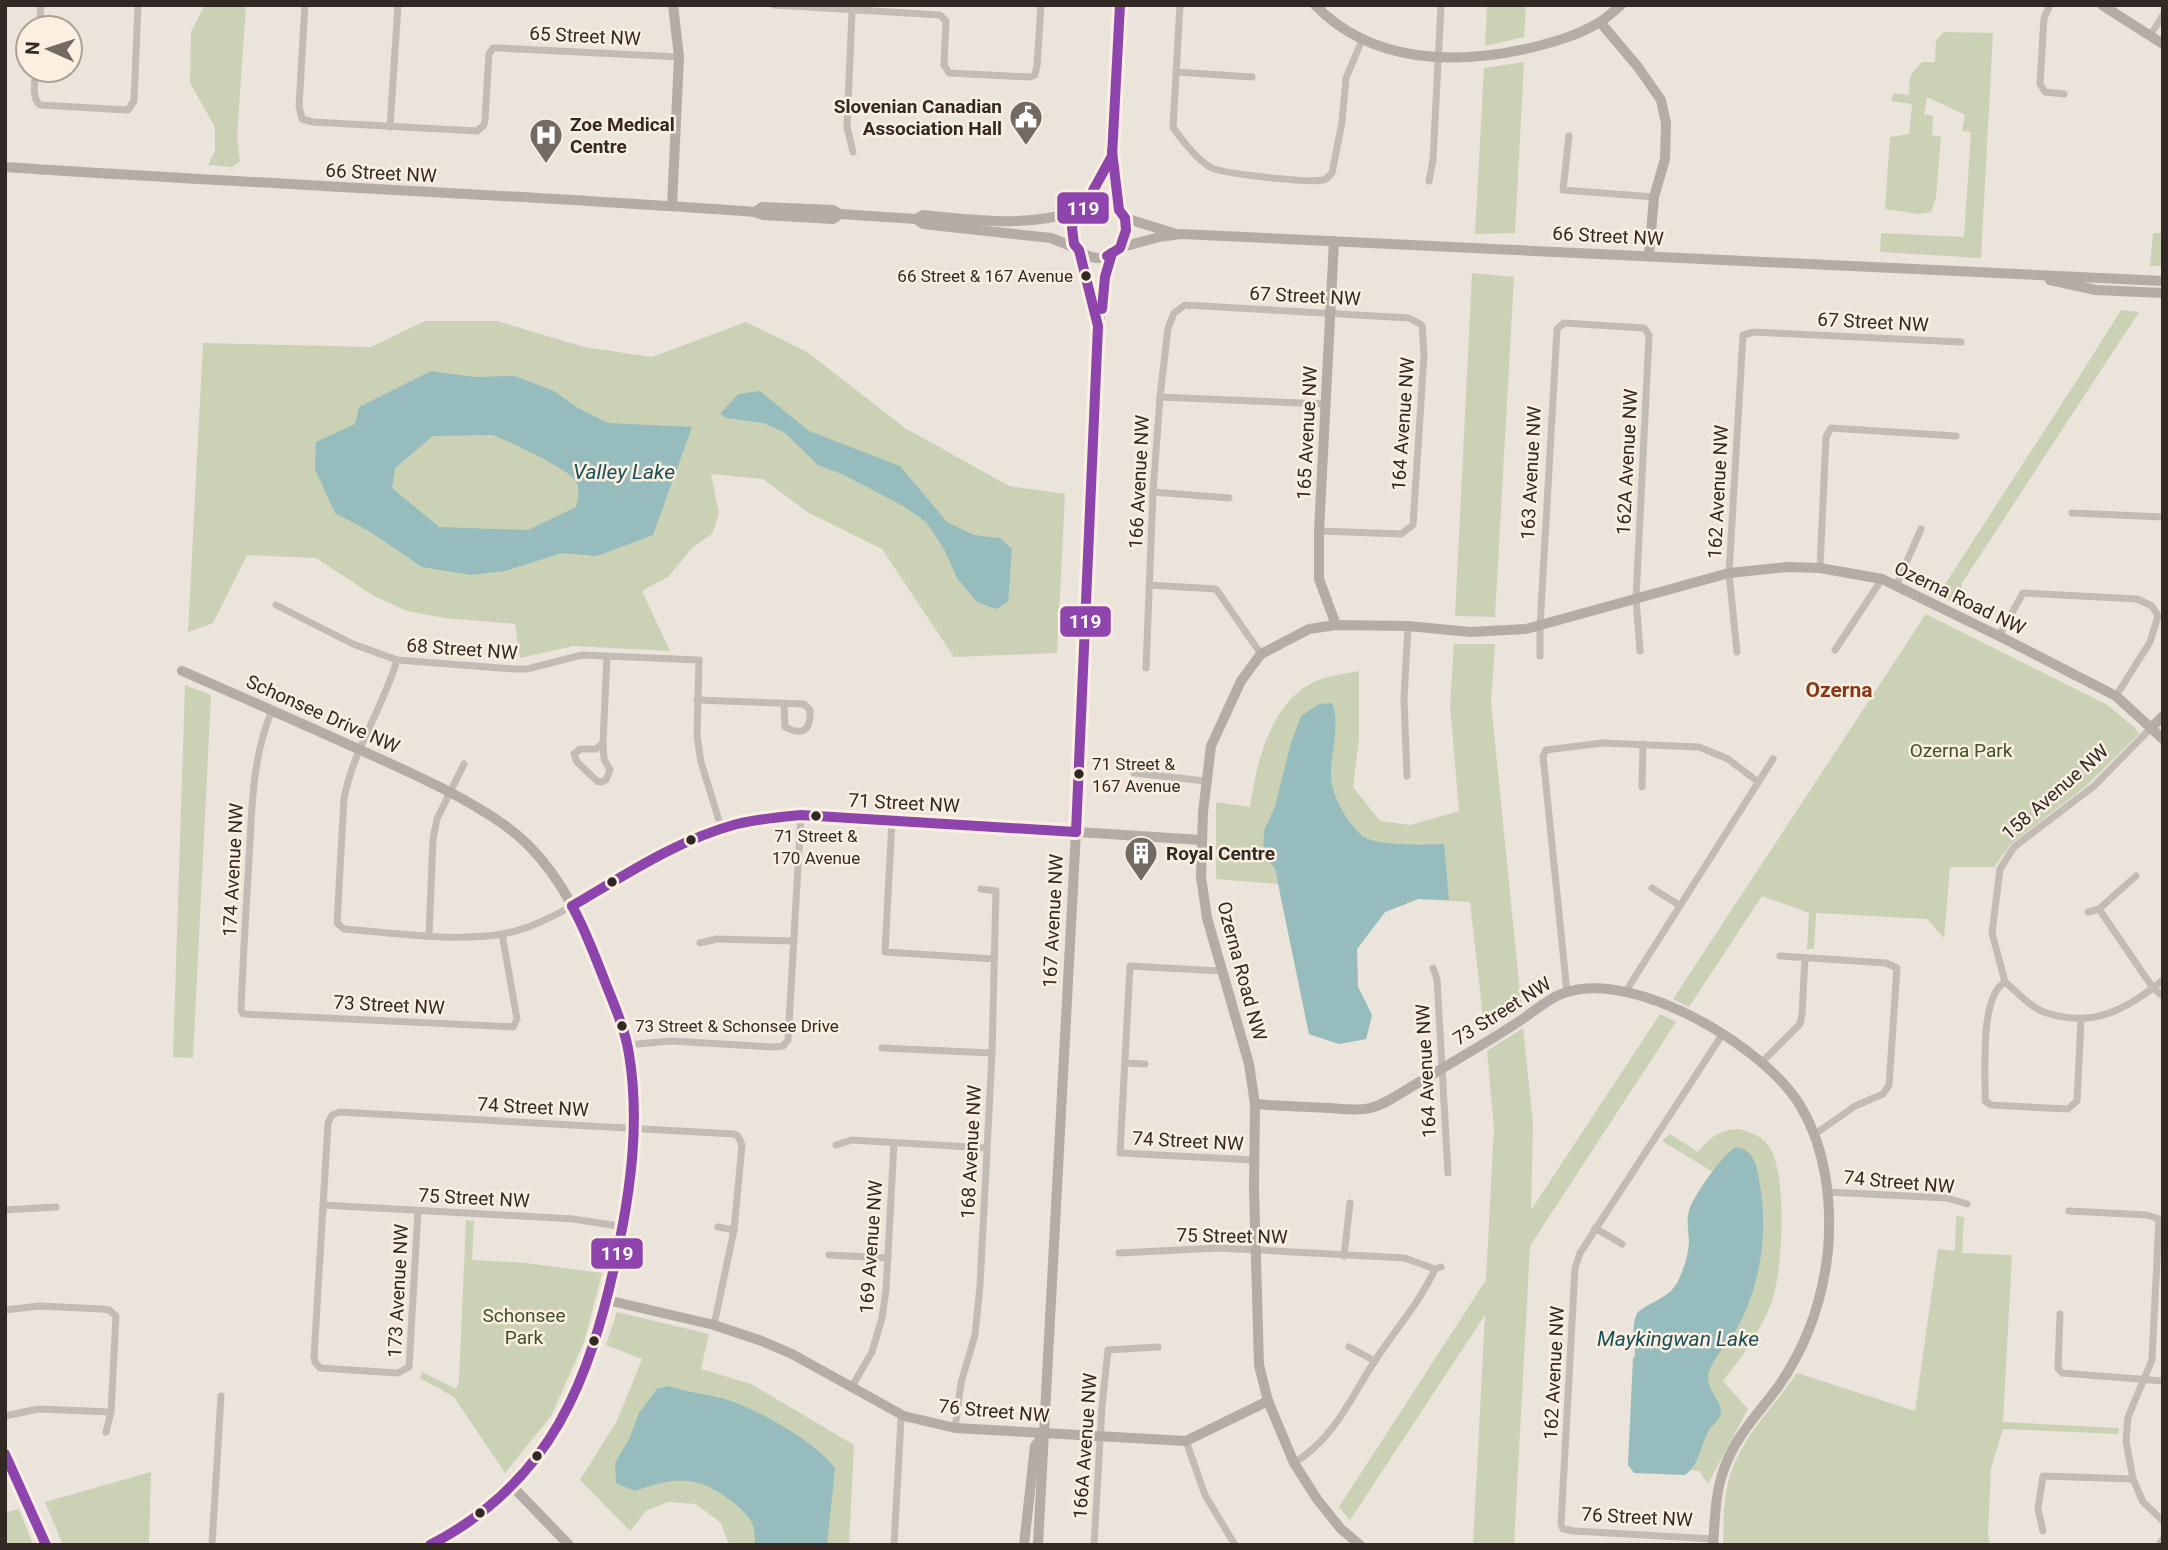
<svg xmlns="http://www.w3.org/2000/svg" width="2168" height="1550" font-family="Roboto,sans-serif">
<style>
.green{fill:#cbd1b4}
.water{fill:#96bcbd;fill-rule:evenodd}
.lines{fill:none;stroke-linecap:round;stroke-linejoin:round}
.street{stroke:#c3bcb5;stroke-width:7}
.secondary{stroke:#b4aca5;stroke-width:10}
.bus-1-casing{stroke:#faefe0;stroke-width:16}
.bus-1{stroke:#8e44ad;stroke-width:10}
.bus-dot{fill:#332924;stroke:#faefe0;stroke-width:2.5}
.labels{text-anchor:middle;dominant-baseline:central;stroke-width:5;stroke-linejoin:round;paint-order:stroke}
.bus-label{font-size:17px;fill:#332924;stroke:#faefe0;text-anchor:start}
.street-label{font-size:19px;fill:#332924;stroke:#faefe0}
.poi-label{font-size:19px;font-weight:bold;fill:#332924;stroke:#faefe0;text-anchor:start}
.park-label{font-size:19px;fill:#405326;stroke:#faefe0}
.water-label{font-size:21px;font-style:italic;fill:#175057;stroke:#faefe0}
.neighbourhood-label{font-size:21px;font-weight:bold;fill:#873818;stroke:#faefe0}
.line-badge{stroke:#faefe0;stroke-width:2.5}
.badge-label{font-size:19px;text-anchor:middle;font-weight:bold;fill:#fff}
</style>
<rect width="100%" height="100%" fill="#ebe4db"/>
<!-- green -->
<g class="green">
<polygon points="205,5 246,5 237,138 240,161 232,167 208,165 215,151 215,127 190,83 191,32"/>
<polygon points="1487,5 1526,5 1524,37 1485,46"/>
<polygon points="1944,32 1993,33 1981,258 1880,252 1881,233 1964,237 1971,132 1962,131 1965,115 1927,97 1924,114 1933,116 1932,135 1941,137 1936,198 1931,212 1918,214 1885,209 1890,137 1909,134 1912,104 1891,101 1894,93 1909,95 1910,76 1922,62 1935,62 1936,40"/>
<polygon points="1524,62 1515,233 1475,234 1484,68"/>
<polygon points="2153,233 2163,233 2163,266 2150,266"/>
<polygon points="1472,273 1514,277 1495,617 1455,616"/>
<polygon points="2121,310 2139,312 1962,583 1962,608 1938,595 2079,377"/>
<polygon points="425,321 497,321 584,347 652,357 746,322 807,352 905,428 1009,486 1065,494 1057,653 954,657 882,549 809,513 763,479 711,474 719,514 712,534 692,548 669,576 642,591 670,651 573,646 520,658 515,624 445,618 407,611 374,596 316,558 247,555 213,623 188,632 203,343 371,347"/>
<polygon points="1926,614 2106,704 2134,727 2139,734 2086,786 2011,844 1994,867 1950,867 1944,938 1927,919 1816,913 1814,949 1807,949 1809,913 1762,896 1689,1007 1673,999"/>
<path d="M1454,644H1495L1491,702L1521,1003L1484,1027L1470,902L1418,899L1385,912L1357,949L1358,987L1372,1015L1366,1039L1339,1044L1309,1034L1278,884L1216,879V802L1250,807C1256,763 1271,701 1316,681C1330,675 1345,674 1359,671V738L1353,787L1380,821L1410,825L1459,811L1450,705Z"/>
<polygon points="185,685 211,695 193,1058 173,1057"/>
<polygon points="1660,1014 1676,1022 1530,1246 1514,1545 1473,1545 1485,1315 1350,1520 1339,1507 1486,1280 1494,1128 1487,1051 1523,1028 1533,1123 1531,1210"/>
<path d="M1740,1129C1751,1133 1760,1135 1768,1145C1788,1170 1783,1274 1771,1304C1759,1333 1742,1357 1723,1381L1748,1409L1708,1484L1699,1471L1691,1470L1706,1416L1700,1379L1744,1172H1713L1662,1141L1670,1134L1698,1152C1711,1136 1720,1130 1740,1129Z"/>
<path d="M1956,1216L1964,1217L1962,1253L2012,1255L2003,1422L2119,1428L2118,1434L2003,1429L1991,1468L1988,1534L1990,1545H1723C1724,1523 1723,1500 1729,1479C1740,1438 1774,1407 1797,1373L1915,1411L1938,1249L1955,1251Z"/>
<polygon points="466,1220 474,1221 472,1260 526,1263 602,1273 584,1342 551,1416 505,1473 454,1397 420,1378 422,1372 456,1389 459,1381"/>
<polygon points="617,1312 709,1334 701,1369 751,1384 854,1445 849,1545 729,1545 721,1523 696,1504 668,1502 646,1511 630,1531 580,1480 617,1421 642,1359 606,1345"/>
<polygon points="151,1472 149,1545 63,1545 45,1502"/>
<polygon points="19,1509 33,1545 5,1545 5,1513"/>
</g>
<!-- water -->
<g class="water">
<path d="M431,371L474,377L515,376L554,391L578,408L608,423L692,427L653,535L597,556L562,553L505,571L471,575L422,567L369,531L335,513L315,469L316,442L355,424L359,407ZM492,435C507,440 568,469 575,480C581,489 578,497 576,507L528,530L439,527L392,488L395,468L433,436Z"/>
<polygon points="760,391 809,431 900,466 947,522 974,535 1000,538 1012,549 1008,602 996,609 977,602 957,578 944,549 926,522 905,507 842,474 818,465 785,433 764,423 727,418 720,414 738,394"/>
<path d="M1332,703C1341,727 1330,752 1331,777C1332,797 1349,826 1364,837C1378,846 1427,845 1444,844L1449,900L1418,899L1385,912L1357,949L1358,987L1372,1015L1366,1039L1339,1044L1309,1034L1275,868L1263,857L1264,831L1275,806L1291,743L1301,716L1319,704Z"/>
<path d="M1736,1147C1756,1151 1757,1168 1760,1185C1768,1232 1761,1281 1740,1323C1731,1341 1714,1355 1708,1374C1707,1392 1720,1398 1721,1411C1721,1418 1713,1425 1709,1430C1701,1444 1699,1466 1685,1475L1634,1473L1628,1465L1633,1358L1635,1357C1635,1343 1631,1330 1636,1316C1640,1304 1670,1301 1679,1279C1684,1268 1688,1256 1689,1243C1689,1233 1686,1221 1689,1211C1692,1197 1724,1153 1736,1147Z"/>
<path d="M668,1386C688,1393 711,1394 731,1401C765,1414 813,1440 835,1468L827,1545H755C755,1537 755,1531 752,1523C744,1506 708,1482 689,1481C670,1479 653,1485 635,1491L616,1483L615,1463L630,1437L639,1413L657,1389Z"/>
</g>
<g class="lines">
<!-- street -->
<g class="street">
<polyline points="305,5 299,106 302,119 313,122 477,131 484,125 485,119 489,54 493,48 498,48 679,57"/>
<polyline points="774,5 940,15 946,21 944,65 949,73 1030,77 1035,75 1037,66 1041,5"/>
<path d="M1180,5L1173,127C1182,140 1196,159 1210,167C1220,174 1311,183 1323,180C1328,179 1329,176 1332,173L1342,122L1346,78L1362,40"/>
<polyline points="2050,5 2044,18 2040,84 2045,92 2064,94"/>
<polyline points="852,11 847,127 853,152"/>
<polyline points="39,28 41,5"/>
<polyline points="2150,36 2163,15"/>
<path d="M36,70C35,81 31,97 40,105L128,110L134,101L138,5"/>
<polyline points="1176,72 1252,77"/>
<polyline points="390,127 398,5"/>
<polyline points="1569,136 1563,190 1654,197"/>
<polyline points="1429,181 1433,160 1441,5"/>
<polyline points="1160,397 1326,404"/>
<polyline points="1153,492 1229,498"/>
<polyline points="2072,513 2163,517"/>
<polyline points="1820,568 1826,437 1831,428 1956,436"/>
<polyline points="1149,585 1216,589 1261,654"/>
<polyline points="1896,586 1921,529"/>
<polyline points="276,605 353,644 397,660 514,669 527,669 582,655 699,660 697,736 701,762 721,827"/>
<polyline points="1999,636 2023,593 2137,599 2152,606 2158,616 2150,642 2116,696"/>
<polyline points="1835,650 1882,579"/>
<polyline points="1737,652 1729,573 1743,335 1754,332 1961,342"/>
<polyline points="1540,656 1540,627 1557,329 1564,323 1644,328 1649,335 1636,599 1640,651"/>
<path d="M397,660C383,708 353,750 344,799L337,923L344,929C395,933 451,942 502,934C527,930 550,918 572,906"/>
<polyline points="1146,668 1153,492 1160,397 1168,328 1174,313 1185,305 1409,318 1422,325 1424,355 1413,525 1401,534 1319,531"/>
<path d="M697,700L804,704L810,710C811,729 804,737 785,727L784,704"/>
<path d="M272,710C252,758 252,808 249,859C246,909 243,960 241,1010L243,1014L513,1027L517,1019L502,934"/>
<polyline points="603,743 604,759 610,770 606,780 601,782 597,781 577,762 574,754 580,749 596,749 603,743 607,656"/>
<polyline points="1134,773 1205,781"/>
<polyline points="1407,776 1404,698 1408,626"/>
<polyline points="1642,787 1643,744"/>
<polyline points="892,820 885,952 994,959"/>
<polyline points="1652,888 1679,905"/>
<polyline points="2099,909 2153,988 2163,996"/>
<polyline points="2088,912 2099,909 2136,876"/>
<polyline points="429,935 433,839 437,819 464,764"/>
<polyline points="700,943 717,939 794,941"/>
<polyline points="1780,956 1886,963 1897,968 1889,1085 1883,1094 1855,1106 1815,1134"/>
<polyline points="1433,968 1437,979 1448,1173"/>
<polyline points="1220,971 1130,966 1120,1153 1254,1160"/>
<polyline points="2005,982 1992,933 2000,869 2014,847 2094,786 2151,728"/>
<path d="M2005,982C1979,997 1986,1073 1985,1101L1991,1105L2068,1109L2077,1101L2081,1020"/>
<path d="M2005,982C2016,991 2030,1007 2044,1012C2092,1029 2126,1010 2163,980"/>
<polyline points="1626,991 1773,759"/>
<polyline points="1567,992 1543,756 1546,750 1602,743 1699,747 1728,759 1757,781"/>
<polyline points="627,1045 671,1041 774,1047 783,1046 788,1040 801,815"/>
<polyline points="882,1048 992,1053"/>
<polyline points="1126,1063 1145,1064"/>
<polyline points="1761,1063 1800,1024 1802,1014 1805,959"/>
<polyline points="836,1145 852,1140 987,1148"/>
<polyline points="1827,1192 1947,1198 1967,1204"/>
<polyline points="323,1205 573,1219 624,1227"/>
<polyline points="5,1210 56,1207"/>
<polyline points="418,1211 409,1367 398,1373 320,1368 315,1362 314,1357 328,1123 332,1115 340,1112 734,1134 738,1136 742,1145 734,1230 714,1325"/>
<polyline points="2069,1211 2147,1215 2159,1219 2152,1360 2128,1417 2126,1441 2133,1479 2143,1502 2163,1521"/>
<polyline points="718,1227 734,1230"/>
<polyline points="1595,1228 1622,1244"/>
<polyline points="1119,1253 1219,1248 1405,1258 1435,1269 1441,1267"/>
<polyline points="829,1255 888,1258"/>
<polyline points="1344,1256 1350,1203"/>
<polyline points="5,1310 39,1306 103,1309 109,1310 116,1316 111,1412 106,1432"/>
<polyline points="2060,1314 2058,1368 2062,1373 2163,1381"/>
<polyline points="1349,1347 1375,1361"/>
<polyline points="851,1388 872,1352 882,1318 886,1290 894,1143"/>
<polyline points="5,1416 38,1409 111,1412"/>
<polyline points="955,1428 961,1383 975,1335 980,1286 992,1053 996,891 981,889"/>
<polyline points="1186,1441 1205,1495 1235,1545"/>
<path d="M1294,1463C1335,1438 1351,1397 1376,1359C1396,1329 1420,1302 1435,1269"/>
<polyline points="2043,1531 2038,1509 2043,1476 2133,1479"/>
<polyline points="1714,1539 1574,1531 1563,1529 1561,1524 1575,1268 1580,1253 1722,1035"/>
<polyline points="212,1545 221,1396"/>
<polyline points="894,1545 901,1420 904,1416"/>
<polyline points="1094,1545 1102,1406 1108,1350 1158,1347"/>
<polyline points="2159,1545 2163,1539"/>
</g>
<!-- secondary -->
<g class="secondary">
<path d="M1315,5C1372,64 1456,65 1530,48C1554,42 1579,35 1600,22C1608,17 1614,11 1621,5"/>
<polyline points="2102,5 2163,44"/>
<polyline points="1600,22 1638,67 1661,100 1666,123 1665,159 1654,197 1649,256"/>
<path d="M5,167C255,184 506,194 755,212L763,215L833,219L840,214"/>
<circle cx="1099" cy="230" r="28"/>
<polyline points="672,206 679,57 673,5"/>
<polyline points="1084,207 1112,156"/>
<polyline points="1119,210 1112,156 1120,5"/>
<path d="M755,212L762,207L833,210L840,214L916,219L923,215C976,220 1028,228 1080,210"/>
<polyline points="1125,218 1173,233"/>
<polyline points="916,219 923,224 1051,238 1076,248"/>
<polyline points="1334,241 1319,531 1319,579 1336,625"/>
<polyline points="1119,248 1159,237 1181,234 2163,281"/>
<polyline points="1079,250 1097,322"/>
<polyline points="2050,280 2096,290 2163,293"/>
<path d="M182,671C240,696 298,722 356,748C408,772 493,807 531,848C562,880 581,920 597,960C608,988 620,1016 627,1045C645,1121 630,1199 613,1274C586,1391 541,1488 430,1545"/>
<polyline points="2151,728 2163,716"/>
<polyline points="572,906 692,838 721,827 777,816 892,820 1201,840"/>
<path d="M1255,1104C1280,1106 1306,1107 1331,1108C1343,1109 1358,1111 1370,1108C1386,1105 1408,1088 1423,1080C1455,1060 1489,1042 1521,1020C1536,1010 1550,997 1567,992C1636,970 1767,1048 1801,1107C1826,1149 1832,1203 1828,1250C1823,1299 1806,1347 1778,1387C1758,1414 1735,1437 1724,1469C1715,1493 1715,1519 1713,1545"/>
<polyline points="607,1300 714,1325 762,1341 792,1354 904,1416 955,1428 1186,1441 1268,1401"/>
<polyline points="5,1453 46,1545"/>
<polyline points="512,1486 569,1545"/>
<polyline points="1024,1545 1035,1446 1044,1434"/>
<path d="M1038,1545L1081,737L1098,326C1104,302 1105,278 1112,253"/>
<polyline points="1360,1545 1341,1529 1317,1499 1294,1463 1268,1401 1259,1365 1254,1189 1255,1104 1249,1064 1207,918 1201,877 1203,812 1211,746 1241,681 1261,654 1309,629 1336,625 1408,626 1470,632 1526,629 1729,573 1787,567 1820,568 1882,579 1999,636 2116,696 2163,739"/>
</g>
<defs>
<g id="bus-1">
<polyline points="1107,256 1120,248 1126,230 1125,218 1119,210 1112,151"/>
<polyline points="1102,309 1105,277 1112,253"/>
<polyline points="1076,832 1098,326 1079,250 1074,244 1072,228 1074,218 1084,207 1112,156 1120,5"/>
<path d="M572,906C625,875 677,840 737,824C758,819 779,817 801,815L1076,832"/>
<polyline points="5,1454 46,1545"/>
<path d="M430,1545C552,1482 590,1380 617,1254C631,1188 640,1121 629,1054C625,1028 613,1003 604,979C594,954 585,929 572,906"/>
</g>
</defs>
<!-- bus-1 casing -->
<use href="#bus-1" class="bus-1-casing"/>
<!-- bus-1 -->
<use href="#bus-1" class="bus-1"/>
</g>
<!-- icons -->
<defs>
<symbol id="civic-pin" viewBox="-11 -11 22 30"><path d="M0 17L-7.5 6A9.5 9.5 0 1 1 7.5 6Z" fill="#736a64" stroke="#faefe0"/><path d="M-.6-6.5H3V-4.5H.6V-3L4-1V1h2V6H-6V1h2V-1L-.6-3ZM-1.2 2.5V6h2.4V2.5Z" fill="#fff"/></symbol>
<symbol id="hospital-pin" viewBox="-11 -11 22 30"><path d="M0 17L-7.5 6A9.5 9.5 0 1 1 7.5 6Z" fill="#736a64" stroke="#faefe0"/><path d="M-5-5h3v3.5h4V-5h3V5h-3V1.5h-4V5h-3Z" fill="#fff"/></symbol>
<symbol id="building-pin" viewBox="-11 -11 22 30"><path d="M0 17L-7.5 6A9.5 9.5 0 1 1 7.5 6Z" fill="#736a64" stroke="#faefe0"/><path d="M-4-6H4V6H1V3H-1V6H-4ZM-2.5-4.3h1.7v1.8h-1.7ZM.8-4.3h1.7v1.8H.8ZM-2.5-1h1.7V.8h-1.7ZM.8-1h1.7V.8H.8Z" fill="#fff"/></symbol>
</defs>
<g fill-rule="evenodd">
<use href="#civic-pin" x="1007" y="98" width="38" height="52"/>
<use href="#hospital-pin" x="527" y="116" width="38" height="52"/>
<use href="#building-pin" x="1122" y="834" width="38" height="52"/>
</g>
<!-- markers -->
<g class="bus-dot">
<circle cx="1086" cy="276" r="6"/>
<circle cx="1079" cy="774" r="6"/>
<circle cx="816" cy="816" r="6"/>
<circle cx="691" cy="840" r="6"/>
<circle cx="612" cy="882" r="6"/>
<circle cx="622" cy="1026" r="6"/>
<circle cx="594" cy="1341" r="6"/>
<circle cx="537" cy="1456" r="6"/>
<circle cx="480" cy="1513" r="6"/>
</g>
<g class="labels">
<!-- bus labels -->
<g class="bus-label">
<text x="1073" y="276" text-anchor="end">66 Street &amp; 167 Avenue</text>
<text x="1092" y="764">71 Street &amp;<tspan x="1092" dy="22">167 Avenue</tspan></text>
<text x="816" y="836" text-anchor="middle">71 Street &amp;<tspan x="816" dy="22">170 Avenue</tspan></text>
<text x="635" y="1026">73 Street &amp; Schonsee Drive</text>
</g>
<!-- street labels -->
<g class="street-label">
<text transform="translate(585 36) rotate(3)">65 Street NW</text>
<text transform="translate(381 173) rotate(3)">66 Street NW</text>
<text transform="translate(1608 236) rotate(3)">66 Street NW</text>
<text transform="translate(1305 296) rotate(3)">67 Street NW</text>
<text transform="translate(1873 322) rotate(3)">67 Street NW</text>
<text transform="translate(1403 424) rotate(-86)">164 Avenue NW</text>
<text transform="translate(1307 433) rotate(-87)">165 Avenue NW</text>
<text transform="translate(1627 462) rotate(-87)">162A Avenue NW</text>
<text transform="translate(1531 473) rotate(-87)">163 Avenue NW</text>
<text transform="translate(1139 482) rotate(-87)">166 Avenue NW</text>
<text transform="translate(1718 492) rotate(-87)">162 Avenue NW</text>
<text transform="translate(1960 598) rotate(26)">Ozerna Road NW</text>
<text transform="translate(462 649) rotate(4)">68 Street NW</text>
<text transform="translate(323 714) rotate(24)">Schonsee Drive NW</text>
<text transform="translate(2055 792) rotate(-41)">158 Avenue NW</text>
<text transform="translate(904 803) rotate(3)">71 Street NW</text>
<text transform="translate(233 870) rotate(-87)">174 Avenue NW</text>
<text transform="translate(1053 921) rotate(-87)">167 Avenue NW</text>
<text transform="translate(1242 971) rotate(75)">Ozerna Road NW</text>
<text transform="translate(389 1005) rotate(3)">73 Street NW</text>
<text transform="translate(1502 1011) rotate(-32)">73 Street NW</text>
<text transform="translate(1426 1071) rotate(-93)">164 Avenue NW</text>
<text transform="translate(533 1107) rotate(3)">74 Street NW</text>
<text transform="translate(1188 1141) rotate(3)">74 Street NW</text>
<text transform="translate(971 1152) rotate(-87)">168 Avenue NW</text>
<text transform="translate(1899 1182) rotate(5)">74 Street NW</text>
<text transform="translate(474 1198) rotate(3)">75 Street NW</text>
<text transform="translate(1232 1236) rotate(1)">75 Street NW</text>
<text transform="translate(871 1247) rotate(-86)">169 Avenue NW</text>
<text transform="translate(398 1291) rotate(-87)">173 Avenue NW</text>
<text transform="translate(1554 1373) rotate(-87)">162 Avenue NW</text>
<text transform="translate(994 1411) rotate(5)">76 Street NW</text>
<text transform="translate(1085 1446) rotate(-86)">166A Avenue NW</text>
<text transform="translate(1637 1517) rotate(3)">76 Street NW</text>
</g>
<!-- poi labels -->
<g class="poi-label">
<text x="1002" y="106" text-anchor="end">Slovenian Canadian<tspan x="1002" dy="22">Association Hall</tspan></text>
<text x="570" y="124">Zoe Medical<tspan x="570" dy="22">Centre</tspan></text>
<text x="1166" y="853">Royal Centre</text>
</g>
<!-- park labels -->
<g class="park-label">
<text x="1961" y="750">Ozerna Park</text>
<text x="524" y="1315">Schonsee<tspan x="524" dy="22">Park</tspan></text>
</g>
<!-- water labels -->
<g class="water-label">
<text x="624" y="472">Valley Lake</text>
<text x="1678" y="1339">Maykingwan Lake</text>
</g>
<!-- neighbourhood labels -->
<g class="neighbourhood-label">
<text x="1839" y="690">Ozerna</text>
</g>
</g>
<g class="line-badge">
<rect x="1056" y="191" width="54" height="34" rx="7" fill="#8e44ad"/>
<rect x="1059" y="605" width="53" height="33" rx="7" fill="#8e44ad"/>
<rect x="590" y="1237" width="54" height="33" rx="7" fill="#8e44ad"/>
</g>
<g class="badge-label">
<text x="1083" y="215">119</text>
<text x="1085" y="628">119</text>
<text x="617" y="1260">119</text>
</g>
<!-- border -->
<rect width="2168" height="1550" fill="none" stroke="#332924" stroke-width="14"/>
<!-- north arrow -->
<g transform="translate(49 49) rotate(273)"><circle r="33" fill="#faefe0" stroke="#aaa095" stroke-width="2"/>
<path d="M0-5L12 26L0 18L-12 26Z" fill="#736a64"/>
<text y="-10" font-size="19" font-weight="bold" text-anchor="middle" fill="#332924">N</text>
</g>
</svg>
